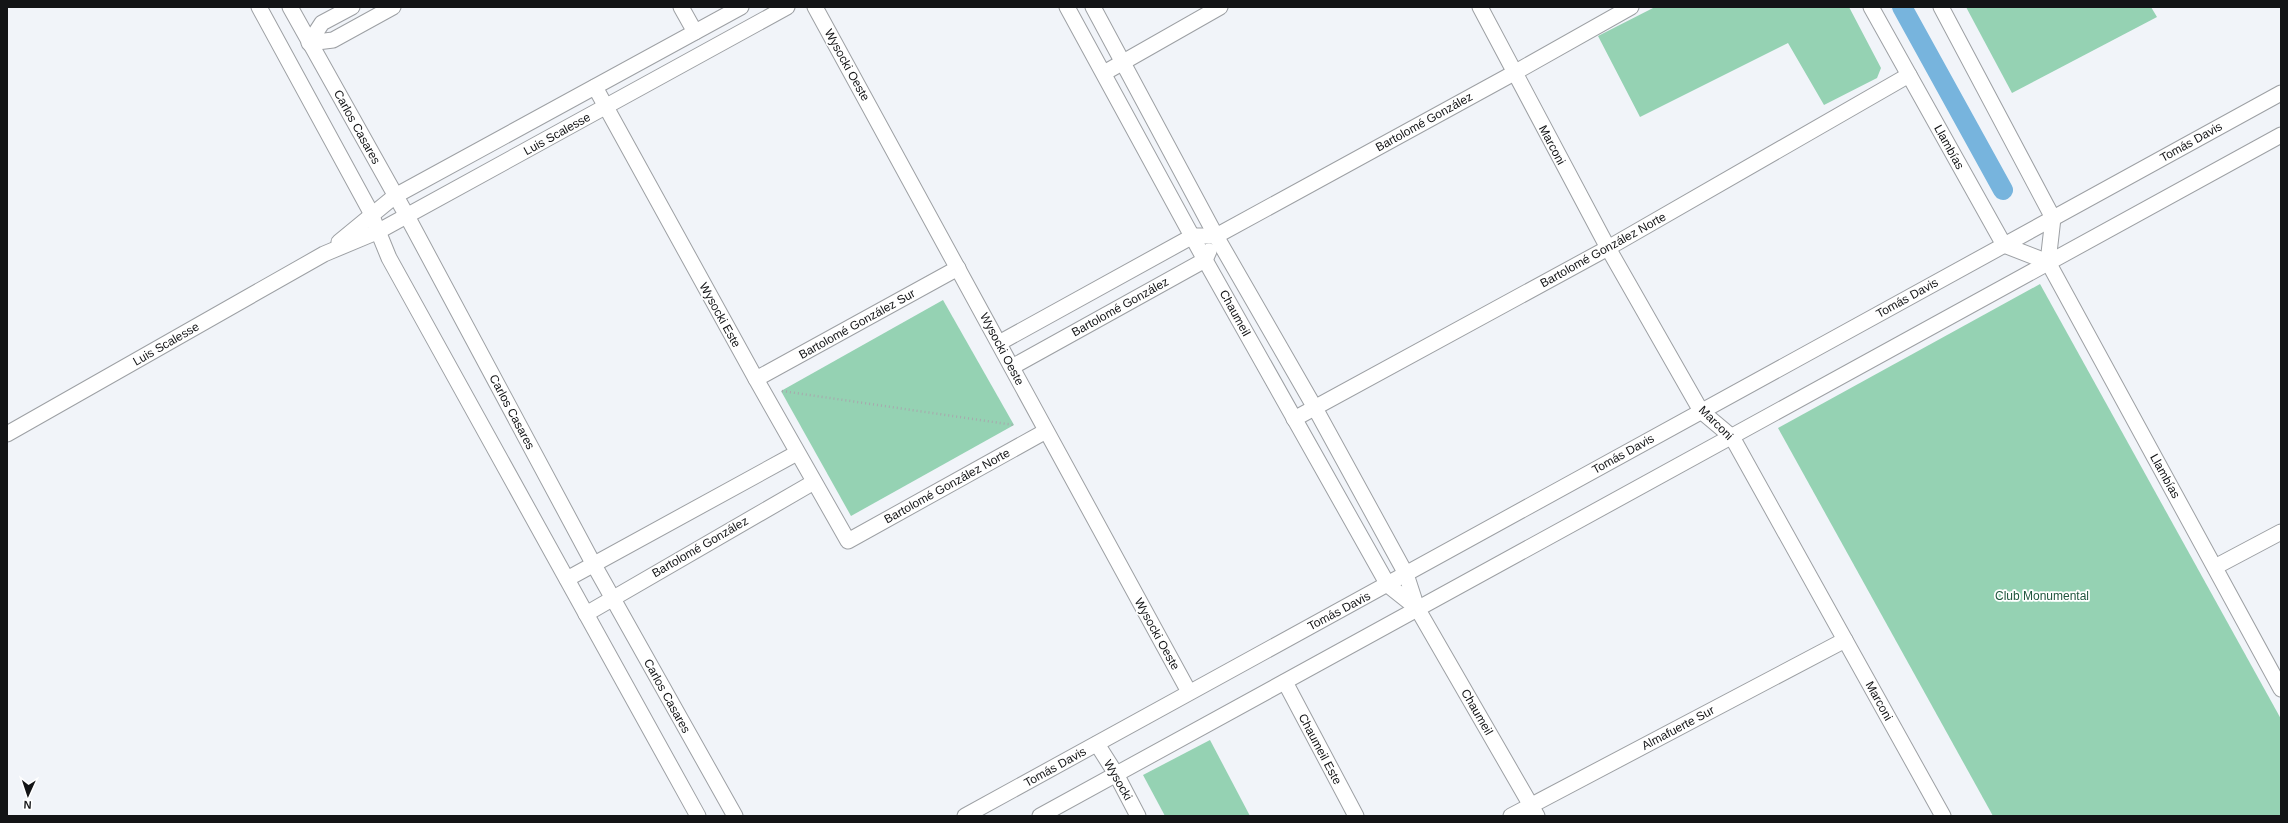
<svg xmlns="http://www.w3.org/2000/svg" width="2288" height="823" font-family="Helvetica,sans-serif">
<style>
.green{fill:#95d2b3}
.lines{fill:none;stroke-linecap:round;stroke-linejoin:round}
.canal{stroke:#77b4dd;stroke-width:20}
.street-casing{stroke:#9da0a4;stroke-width:17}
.path{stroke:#a7a9ad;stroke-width:2.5;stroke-dasharray:1 3;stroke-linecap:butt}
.street{stroke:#fff;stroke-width:15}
.labels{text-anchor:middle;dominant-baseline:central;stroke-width:3.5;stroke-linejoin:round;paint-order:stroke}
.street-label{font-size:12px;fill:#131416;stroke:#fff}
.park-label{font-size:12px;fill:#20563e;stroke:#fff}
</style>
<rect width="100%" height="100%" fill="#f1f4f9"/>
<!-- green -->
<g class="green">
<polygon points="1655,7 1849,7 1881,68 1877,78 1824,105 1788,43 1640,117 1598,36"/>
<polygon points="1966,7 2151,7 2157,17 2012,93"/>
<polygon points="2040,284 2281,719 2281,816 1993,816 1778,428"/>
<polygon points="943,300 1014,425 851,516 781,391"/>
<polygon points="1210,740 1250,816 1165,816 1143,775"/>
</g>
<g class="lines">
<!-- canal -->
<polyline class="canal" points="1902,7 2003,190"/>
<defs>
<g id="street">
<polyline points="259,7 369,209 389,258 698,816"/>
<polyline points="290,7 407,216 594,565 735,816"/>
<polyline points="352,7 322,23 309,43 333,40 393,7"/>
<polyline points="681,7 695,32"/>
<polyline points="815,7 1189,692"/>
<polyline points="1067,7 1205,260 1388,585 1417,608 1406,574 1315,408 1216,236 1093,7"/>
<polyline points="1480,7 1608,248 1701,411 1732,437 1943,816"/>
<polyline points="1871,7 2004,245 2048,262"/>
<polyline points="1941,7 2053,218 2048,262 2281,689"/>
<polyline points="1104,73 1220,7"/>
<polyline points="595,87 756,379 848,541 1046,431"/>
<polyline points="339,242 395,196 741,7"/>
<polyline points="999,343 1193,236 1216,236 1514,73 1631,7"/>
<polyline points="1012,367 1205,260 1209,251"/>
<polyline points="756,379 958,268"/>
<polyline points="1294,419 1608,248 1909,75"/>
<polyline points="7,434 324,254 379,231 787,7"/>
<polyline points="2215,567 2281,532"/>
<polyline points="567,579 797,453"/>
<polyline points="1417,608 1537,816"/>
<polyline points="586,614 814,482"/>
<polyline points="1285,682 1356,816"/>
<polyline points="1097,744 1116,774 1138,816"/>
<polyline points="965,816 2281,93"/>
<polyline points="1040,816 2281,135"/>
<polyline points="1511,816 1845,640"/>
</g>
</defs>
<!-- street casing -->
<use href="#street" class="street-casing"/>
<!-- path -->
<polyline class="path" points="782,391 1014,425"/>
<!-- street -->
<use href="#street" class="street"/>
</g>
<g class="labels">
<!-- street labels -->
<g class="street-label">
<text transform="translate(847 65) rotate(61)">Wysocki Oeste</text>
<text transform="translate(1424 122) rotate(-29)">Bartolomé González</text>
<text transform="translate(357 127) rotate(61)">Carlos Casares</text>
<text transform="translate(557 134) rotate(-29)">Luis Scalesse</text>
<text transform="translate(2191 142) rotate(-29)">Tomás Davis</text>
<text transform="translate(1552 145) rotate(62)">Marconi</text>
<text transform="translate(1949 147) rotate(61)">Llambías</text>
<text transform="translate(1603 250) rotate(-29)">Bartolomé González Norte</text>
<text transform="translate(1907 298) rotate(-29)">Tomás Davis</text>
<text transform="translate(1120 307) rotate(-29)">Bartolomé González</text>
<text transform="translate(1235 313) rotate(61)">Chaumeil</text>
<text transform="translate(720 315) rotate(61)">Wysocki Este</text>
<text transform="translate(857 324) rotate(-29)">Bartolomé González Sur</text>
<text transform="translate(166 344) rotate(-30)">Luis Scalesse</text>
<text transform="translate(1002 349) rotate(62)">Wysocki Oeste</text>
<text transform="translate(512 412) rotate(62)">Carlos Casares</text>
<text transform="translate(1716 423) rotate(45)">Marconi</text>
<text transform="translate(1623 454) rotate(-29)">Tomás Davis</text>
<text transform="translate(2165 476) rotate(61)">Llambías</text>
<text transform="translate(947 486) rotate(-29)">Bartolomé González Norte</text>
<text transform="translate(700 547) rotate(-30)">Bartolomé González</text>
<text transform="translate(1339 611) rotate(-28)">Tomás Davis</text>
<text transform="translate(1157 634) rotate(61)">Wysocki Oeste</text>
<text transform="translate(667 696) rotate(61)">Carlos Casares</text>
<text transform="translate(1879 701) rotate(61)">Marconi</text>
<text transform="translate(1477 712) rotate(60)">Chaumeil</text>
<text transform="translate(1678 728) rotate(-28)">Almafuerte Sur</text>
<text transform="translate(1320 749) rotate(62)">Chaumeil Este</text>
<text transform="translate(1055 767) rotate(-29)">Tomás Davis</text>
<text transform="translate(1118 780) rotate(60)">Wysocki</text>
</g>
<!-- park labels -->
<g class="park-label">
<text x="2042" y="596">Club Monumental</text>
</g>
</g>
<!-- border -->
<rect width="2288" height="823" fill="none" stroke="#131416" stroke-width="16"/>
<!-- north arrow -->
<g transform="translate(28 795) rotate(183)" stroke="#ffffff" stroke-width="3" paint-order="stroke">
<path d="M0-3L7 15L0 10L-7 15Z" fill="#131416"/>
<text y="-6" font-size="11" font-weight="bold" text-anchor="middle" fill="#131416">N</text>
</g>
</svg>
